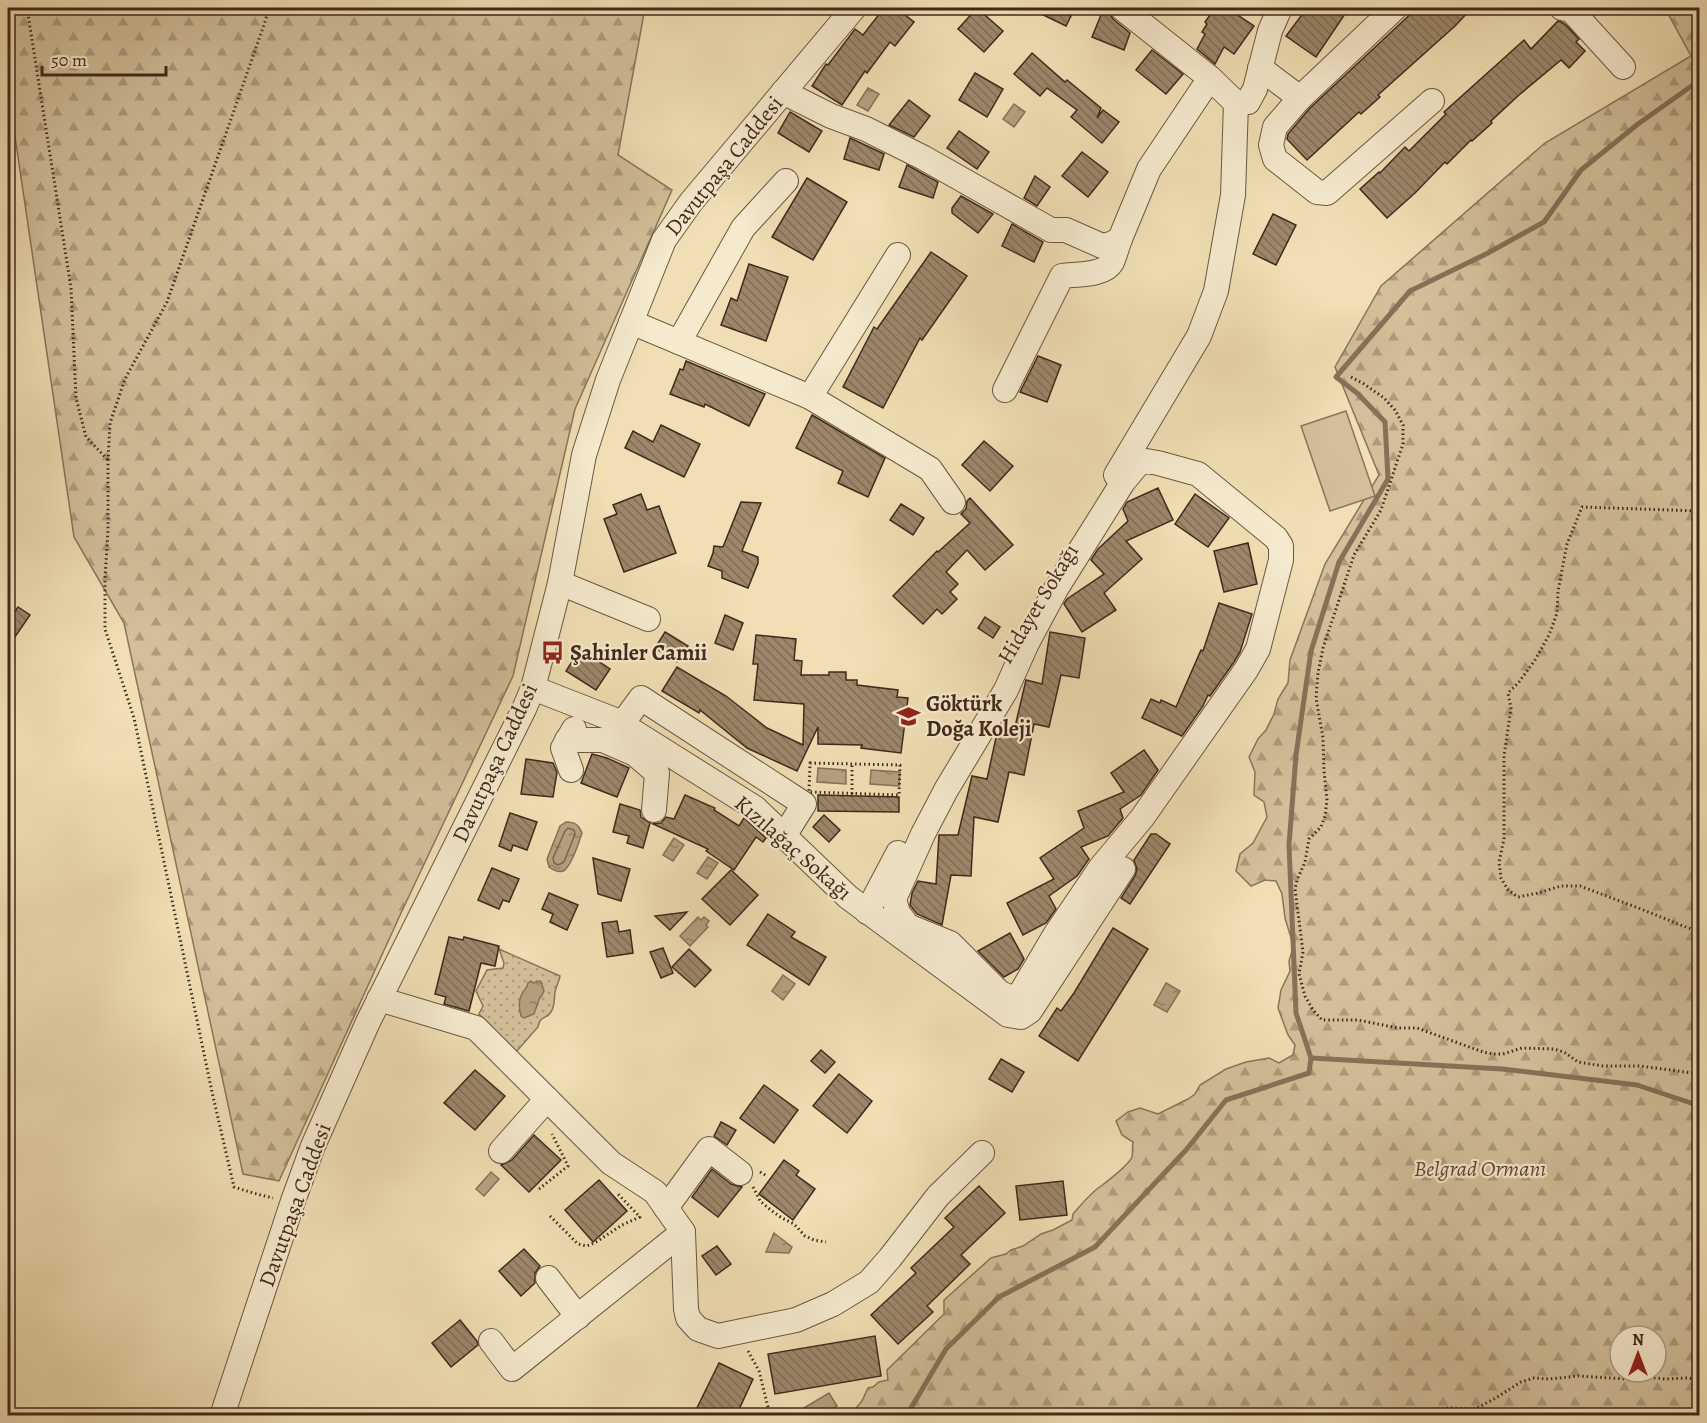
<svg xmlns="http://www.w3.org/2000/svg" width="1707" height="1423" font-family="Alegreya,serif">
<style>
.forest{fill:url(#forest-firs);stroke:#8a745b;stroke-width:1.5;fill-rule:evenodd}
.garden{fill:url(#garden-dots);stroke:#8a745b;stroke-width:1.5}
.pitch{fill:#d2c09a;stroke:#8a745b;stroke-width:1.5}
.water{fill:url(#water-ripples);stroke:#867158;stroke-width:1.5}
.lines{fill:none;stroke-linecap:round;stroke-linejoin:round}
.shore{stroke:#7a644e;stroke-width:1.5}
.stream{stroke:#867158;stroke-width:5}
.building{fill:url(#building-back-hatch);stroke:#41281c;stroke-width:1.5}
.minor-casing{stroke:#6d5642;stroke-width:26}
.path{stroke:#41281c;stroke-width:3;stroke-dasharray:1.5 3;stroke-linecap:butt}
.minor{stroke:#f5eace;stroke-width:24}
.labels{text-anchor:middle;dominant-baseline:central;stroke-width:4.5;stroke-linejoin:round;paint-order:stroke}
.street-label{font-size:22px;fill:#41281c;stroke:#f5eace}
.poi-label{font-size:22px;font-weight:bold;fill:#41281c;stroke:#f5eace;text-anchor:start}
.park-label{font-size:22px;font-style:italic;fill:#5e4635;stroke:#f5eace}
</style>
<defs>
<pattern id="forest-firs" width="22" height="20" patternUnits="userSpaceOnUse" patternTransform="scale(1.5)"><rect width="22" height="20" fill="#d2c09a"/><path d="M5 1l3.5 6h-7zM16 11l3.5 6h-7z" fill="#ac9c7d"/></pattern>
<pattern id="garden-dots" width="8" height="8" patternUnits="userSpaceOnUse" patternTransform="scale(1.5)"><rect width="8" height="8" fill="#d2c09a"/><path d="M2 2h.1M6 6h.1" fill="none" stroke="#ac9c7d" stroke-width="1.8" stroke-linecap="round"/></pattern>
<pattern id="water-ripples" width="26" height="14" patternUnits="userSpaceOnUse" patternTransform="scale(1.5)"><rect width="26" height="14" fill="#b4a180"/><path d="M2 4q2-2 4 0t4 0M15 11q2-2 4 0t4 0" fill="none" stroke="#948368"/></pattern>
<pattern id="building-back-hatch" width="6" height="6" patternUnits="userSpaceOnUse" patternTransform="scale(1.5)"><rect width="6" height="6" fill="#9c876b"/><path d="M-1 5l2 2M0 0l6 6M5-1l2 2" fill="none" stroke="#816e57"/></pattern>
</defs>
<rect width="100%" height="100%" fill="#f0dfb4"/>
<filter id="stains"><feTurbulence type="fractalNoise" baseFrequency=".00333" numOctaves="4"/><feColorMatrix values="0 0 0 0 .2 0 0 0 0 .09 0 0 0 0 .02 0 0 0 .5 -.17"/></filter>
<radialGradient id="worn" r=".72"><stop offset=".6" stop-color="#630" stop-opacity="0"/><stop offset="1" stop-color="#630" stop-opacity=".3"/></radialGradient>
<!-- forest -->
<g class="forest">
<polygon points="8,8 645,8 618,155 672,190 575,409 513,676 401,913 279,1181 243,1174 124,623 74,537 8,89"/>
<path d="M1665,8H1699V1415L849,1416L862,1401L868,1388L873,1387L879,1382L888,1380L887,1370L944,1314V1300L991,1258L1006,1254L1011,1250L1023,1246L1041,1234L1053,1230L1072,1220L1073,1214C1080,1206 1088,1196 1097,1189C1104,1184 1129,1165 1132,1157C1133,1153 1132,1146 1133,1142L1122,1135L1116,1121L1128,1112L1140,1108L1158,1114L1188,1099L1195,1094L1200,1085L1226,1069L1246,1062L1269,1058L1279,1063L1293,1055L1295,1045L1288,1035L1278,1008L1281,990L1290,971L1289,961L1292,951V941L1285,918L1282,894L1276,881L1265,880L1251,886L1236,871L1240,854L1253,843L1267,817L1264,802L1254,795L1255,772L1249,757L1258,739L1266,730L1274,714L1278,699L1288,683L1290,660L1325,564L1379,475L1335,367L1381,286L1545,143L1691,56ZM1620,1336H1656V1372H1620Z"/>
</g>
<!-- garden -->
<path class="garden" d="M499,949L560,976C559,981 556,987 555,992C554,999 555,1006 551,1012C546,1020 540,1015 538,1027L516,1052L479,1014L483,1006L476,991L487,970L503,968L504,963Z"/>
<!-- pitch -->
<polygon class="pitch" points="1346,411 1375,496 1330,511 1301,426"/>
<!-- water -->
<g class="water">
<polygon points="868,88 879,94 868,111 857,105"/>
<polygon points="1014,104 1025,112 1014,127 1003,119"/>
<polygon points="818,768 846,770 846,784 817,782"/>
<polygon points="871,770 900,772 899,786 870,784"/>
<path d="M566,822C575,822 579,825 582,833C579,842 571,868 563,871C558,873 553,870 549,867L547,859L560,826Z"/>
<polygon points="674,838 684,845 673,861 663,855"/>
<polygon points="708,857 718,863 707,879 697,873"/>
<polygon points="698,917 701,920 704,917 709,921 706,925 708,927 690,946 680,936"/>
<polygon points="783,975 795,984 783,1000 772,991"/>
<path d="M531,981L533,983L540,981L542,983V986L544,991L541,997H540L534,1014L524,1018L521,1016C519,1009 518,1003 521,996C523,989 527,990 528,983Z"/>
<polygon points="1166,983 1180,991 1167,1012 1154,1005"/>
<polygon points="491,1172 499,1179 484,1196 476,1189"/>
<polygon points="774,1233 792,1247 789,1253 766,1252"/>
<polygon points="829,1393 837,1406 821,1415 792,1415"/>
</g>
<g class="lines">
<!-- shore -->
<polygon class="shore" points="568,828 574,830 575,834 564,862 558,865 554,863 553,858 565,831"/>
<!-- stream -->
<g class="stream">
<polyline points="1311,1058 1502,1069 1637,1085 1700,1106"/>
<polyline points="903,1416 911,1408 946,1349 999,1297 1095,1247 1186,1150 1226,1100 1309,1073 1311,1058 1296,1013 1289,845 1296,755 1311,651 1339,562 1388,479 1385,422 1357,393 1336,377 1410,291 1488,253 1544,222 1581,170 1638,124 1700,80"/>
</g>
</g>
<!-- building -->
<g class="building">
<polygon points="884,8 896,8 914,22 895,46 890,42 867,73 865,71 842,105 812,86 826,64 828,65 855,29 863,35"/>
<polygon points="977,8 1003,31 984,52 958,29"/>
<polygon points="1029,8 1075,8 1066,26"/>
<polygon points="1215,8 1227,8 1254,26 1234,54 1224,47 1215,64 1197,49 1205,34 1202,32 1207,24 1205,22"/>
<polygon points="1307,8 1349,8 1316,57 1286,36"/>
<polygon points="1417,8 1472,8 1455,26 1378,95 1380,97 1361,114 1359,112 1307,160 1287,139 1288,134 1310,108"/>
<polygon points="1103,10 1109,13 1113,19 1130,33 1124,50 1092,37"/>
<polygon points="1558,21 1563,23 1567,26 1579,39 1576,42 1585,51 1569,68 1561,60 1519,95 1491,121 1492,123 1472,141 1471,140 1447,164 1445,162 1415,193 1387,218 1360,189 1379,172 1380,173 1405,147 1409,151 1446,114 1444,112 1524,40 1531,49"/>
<polygon points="1152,50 1183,74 1166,94 1136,70"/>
<polygon points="1032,53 1065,82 1067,80 1101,108 1097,118 1103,110 1119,122 1102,143 1071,117 1077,110 1047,88 1040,96 1014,74"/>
<polygon points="975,73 1003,89 987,117 959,100"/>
<polygon points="909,100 930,116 914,137 889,125"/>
<polygon points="790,112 822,131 809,152 778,133"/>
<polygon points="959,131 989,152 977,169 947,148"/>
<polygon points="850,138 884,154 879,170 844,159"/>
<polygon points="1082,152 1108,172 1088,197 1062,176"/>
<polygon points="907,165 938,182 933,198 899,187"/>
<polygon points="1035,176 1050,187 1037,206 1024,198"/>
<polygon points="807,178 847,202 813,260 772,237"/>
<polygon points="961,196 993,214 978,233 952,213 952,208"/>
<polygon points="1273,214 1296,225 1276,265 1253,254"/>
<polygon points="1012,224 1043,242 1034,262 1002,246"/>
<polygon points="931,252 967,276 922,340 920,338 883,408 843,387 874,327 877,329"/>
<polygon points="749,264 788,277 766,341 721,325 731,298 737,301"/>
<polygon points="1038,356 1061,365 1047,402 1020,392"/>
<polygon points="686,361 765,394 749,426 705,404 704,407 670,394 680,369 683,370"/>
<polygon points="812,415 885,458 868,497 838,483 843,471 796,448"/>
<polygon points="661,425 700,444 684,477 625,448 633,431 653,442"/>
<polygon points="984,441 1013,466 990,491 962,465"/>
<polygon points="1158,488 1173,520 1126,541 1142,559 1104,593 1116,610 1082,632 1064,604 1067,599 1104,574 1091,560 1098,549 1128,521 1123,509 1127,502"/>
<polygon points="641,494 647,510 659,506 676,553 624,572 604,519 617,514 613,505"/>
<polygon points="1195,494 1229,518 1208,547 1175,524"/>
<polygon points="970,498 1013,545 985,570 967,550 946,572 958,584 950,592 957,599 942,614 937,609 923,624 893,596 937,551 938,552 970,523 961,514 966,509 967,501"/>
<polygon points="741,502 761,503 742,551 758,557 758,563 748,588 722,578 722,571 708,566 713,553 714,546 723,547"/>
<polygon points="901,504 924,518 913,535 890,520"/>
<polygon points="1248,543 1257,584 1224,592 1214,551"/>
<polygon points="1219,603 1252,614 1240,652 1234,662 1210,696 1208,695 1203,706 1182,736 1142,718 1151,699 1160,703 1161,700 1176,707 1201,650 1203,651"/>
<polygon points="18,607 30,615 8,647 8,621"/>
<polygon points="725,615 743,623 733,650 715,643"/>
<polygon points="985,617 1000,627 993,638 978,628"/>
<polygon points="665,632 688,646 677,662 655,648"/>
<polygon points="1050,632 1085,638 1079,678 1061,675 1049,727 1034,724 1024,775 1009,772 998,822 974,817 971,876 951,875 942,925 917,914 910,905 912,893 918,881 936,884 939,835 958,835 972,776 987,779 997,733 1000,728 1014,731 1026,680 1042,684"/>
<polygon points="756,635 796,639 794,660 802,661 801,675 829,675 829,672 846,672 846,680 857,680 857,685 898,690 897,697 908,698 901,753 861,748 862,745 818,744 818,727 797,771 747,748 700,710 699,713 662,691 677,667 726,696 767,728 803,745 804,704 754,700 758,664 753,664"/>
<polygon points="580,649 610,669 596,690 566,671"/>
<polygon points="1144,750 1158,770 1141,795 1120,809 1123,818 1108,836 1081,847 1089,859 1077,876 1049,896 1056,909 1046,923 1023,935 1007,903 1054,879 1040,858 1084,828 1078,811 1124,792 1111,773"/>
<polygon points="592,754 607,758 629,768 617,797 581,783"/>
<polygon points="526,759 553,763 557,772 553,797 521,794"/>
<polygon points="685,795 715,808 714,810 739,826 744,818 766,838 763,842 756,837 734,870 706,851 708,849 653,824 661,823 666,817 674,819"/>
<polygon points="818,795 899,797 899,812 818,811"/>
<polygon points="620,804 640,810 641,817 650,823 643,848 627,843 629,836 613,832"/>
<polygon points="510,813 537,822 527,850 513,845 511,851 499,846"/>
<polygon points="824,815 840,830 829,842 813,827"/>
<polygon points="1151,834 1156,834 1170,844 1130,904 1121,898 1135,876 1137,869 1134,860"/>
<polygon points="593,858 630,869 621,901 598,894"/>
<polygon points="492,868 519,879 509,902 503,900 499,909 478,900"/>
<polygon points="731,870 758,895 730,925 702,899"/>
<polygon points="549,893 578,905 567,930 550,922 553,914 542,909"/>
<polygon points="687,912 670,930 655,916"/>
<polygon points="768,914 795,932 791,937 826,957 809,985 747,945"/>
<polygon points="617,921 619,932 630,930 633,953 607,957 602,923"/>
<polygon points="1113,928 1148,949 1078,1061 1039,1036 1057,1008 1061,1011 1074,993"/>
<polygon points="1010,933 1024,959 1018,969 1004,977 978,951"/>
<polygon points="449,937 463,940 464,937 499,946 495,966 481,963 469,1011 444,1004 446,997 435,994"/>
<polygon points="663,948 673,973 661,978 650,952"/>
<polygon points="689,949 711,970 695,987 672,967"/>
<polygon points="821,1050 835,1062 825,1073 811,1061"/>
<polygon points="1001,1059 1024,1072 1012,1092 989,1079"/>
<polygon points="475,1070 505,1096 475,1130 444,1103"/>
<polygon points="839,1074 872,1101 847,1133 813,1106"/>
<polygon points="764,1085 798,1110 774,1143 740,1118"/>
<polygon points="721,1122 736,1130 727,1145 714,1136"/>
<polygon points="534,1135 561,1160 529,1192 501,1165 512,1160"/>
<polygon points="784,1160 799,1171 796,1175 815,1189 793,1220 759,1194"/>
<polygon points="712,1169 731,1184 742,1187 718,1217 692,1197"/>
<polygon points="599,1180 627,1211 593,1242 565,1210"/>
<polygon points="1063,1181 1067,1215 1020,1220 1016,1186"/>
<polygon points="979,1186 1005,1213 961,1255 970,1264 927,1306 933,1312 898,1344 871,1315 916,1273 911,1268 954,1227 945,1218"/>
<polygon points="717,1246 731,1264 716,1275 702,1256"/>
<polygon points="524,1249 540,1266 535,1273 535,1283 521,1296 499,1271"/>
<polygon points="460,1320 477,1341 478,1345 451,1367 432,1343"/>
<polygon points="875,1336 881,1376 775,1394 768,1354"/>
<polygon points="719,1363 753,1379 736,1416 693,1416"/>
</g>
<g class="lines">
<defs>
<g id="minor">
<polyline points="1122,8 1210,78 1236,103 1248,102 1255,89 1270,31 1280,8"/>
<polyline points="1562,8 1571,10 1623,67"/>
<polyline points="1260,68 1300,98 1395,8"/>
<polyline points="783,92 831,116 866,129 924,158 1051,230 1066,230 1102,246 1111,244 1120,239 1149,169 1210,78"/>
<polyline points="1300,98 1275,127 1271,145 1275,159 1317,192 1327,193 1432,101"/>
<polyline points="631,322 810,397 930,469 953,502"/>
<polyline points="679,342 743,228 786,181"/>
<path d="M1005,390L1062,276C1076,274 1104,276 1112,262C1115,255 1117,247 1120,239"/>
<polyline points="810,397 898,255"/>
<polygon points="1146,461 1158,463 1198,474 1276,538 1281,546 1281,560 1258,649 1246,670 1142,818 1101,867 1055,935 1019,996 1010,997 1000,993 950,943 908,926 898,913 894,899 923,834 946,790 1006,690 1027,643 1056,589 1123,482 1138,464"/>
<polyline points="1116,475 1199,336 1216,291 1233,195 1236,103"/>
<polyline points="560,583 648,619"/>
<polyline points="533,688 615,720 755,808 848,897 1008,1015 1021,1017 1030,1011 1123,869"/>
<polyline points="622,724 641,698 804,804 784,836"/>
<polyline points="567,740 603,740 635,754 657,773 654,810"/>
<polyline points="571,770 563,748 574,729"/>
<polyline points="867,912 898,853"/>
<polyline points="379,999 476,1028 611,1163 655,1192 683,1232 686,1309 688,1318 698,1329 718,1336 796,1320 833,1304 869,1282 890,1258 938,1196 982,1153"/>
<polyline points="501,1151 547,1099"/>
<polyline points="666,1208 709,1149 740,1173"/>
<polyline points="548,1278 578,1317"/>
<polyline points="491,1341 512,1369 683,1232"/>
<polyline points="222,1416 293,1201 313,1146 368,1022 524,709 533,688 560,583 584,455 608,380 664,240 691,202 854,8"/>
</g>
</defs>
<!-- minor casing -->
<use href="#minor" class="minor-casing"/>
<!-- path -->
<g class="path">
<polyline points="27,8 71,288 76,398 86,437 108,460"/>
<polyline points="268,8 266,19 167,302 125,379 110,423 108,460 108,530 105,578 105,629 134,718 212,1092 234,1187 253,1193 273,1198"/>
<polyline points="1351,377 1364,384 1384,398 1395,410 1403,425 1403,444 1381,510 1354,555 1323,648 1318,673 1316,698 1323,738 1324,771 1327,800 1325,816 1321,827 1309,839 1305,862 1297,880 1295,889 1303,952 1299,974 1305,996 1313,1010 1322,1020 1358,1020 1398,1028 1417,1028 1483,1052 1493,1054 1503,1054 1522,1048 1554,1049 1564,1052 1578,1062 1603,1066 1640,1066 1700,1074"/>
<polyline points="1700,511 1582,507 1567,544 1558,591 1557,613 1549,635 1535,660 1519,682 1508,693 1511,708 1504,756 1504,839 1499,862 1501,878 1508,890 1518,897 1538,893 1561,886 1580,886 1641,909 1688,928 1700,931"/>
<polygon points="810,763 900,765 899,795 809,792"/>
<polyline points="852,794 852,764"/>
<polyline points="760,1172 767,1176"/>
<polyline points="753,1187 760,1201 772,1211 782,1218 794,1224 805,1236 814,1240 826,1242"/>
<polyline points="539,1189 568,1166 552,1134"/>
<polyline points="550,1216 578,1244 587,1246 596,1242 622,1225 640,1217 618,1194"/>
<polyline points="748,1351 759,1371 769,1411"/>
<polyline points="1398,1416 1410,1411 1449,1408 1475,1409 1494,1399 1521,1382 1534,1378 1549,1379 1578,1376 1627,1379 1646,1377 1665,1379 1688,1378 1700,1380"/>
</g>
<!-- minor -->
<use href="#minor" class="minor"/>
</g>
<!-- icons -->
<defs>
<symbol id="bus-bare" viewBox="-9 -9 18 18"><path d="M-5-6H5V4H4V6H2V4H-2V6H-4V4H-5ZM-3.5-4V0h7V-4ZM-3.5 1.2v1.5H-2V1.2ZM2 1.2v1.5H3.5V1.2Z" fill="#8f2418" stroke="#f5eace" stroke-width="2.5" paint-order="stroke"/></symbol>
<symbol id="school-bare" viewBox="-9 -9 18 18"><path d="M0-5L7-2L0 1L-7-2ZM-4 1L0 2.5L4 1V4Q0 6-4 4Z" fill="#8f2418" stroke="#f5eace" stroke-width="2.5" paint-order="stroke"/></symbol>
</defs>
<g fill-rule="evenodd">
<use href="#bus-bare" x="536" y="636" width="33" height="33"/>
<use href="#school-bare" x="892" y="700" width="33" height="33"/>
</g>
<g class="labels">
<!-- street labels -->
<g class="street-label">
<text transform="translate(724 166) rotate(-51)">Davutpaşa Caddesi</text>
<text transform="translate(1038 604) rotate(-59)">Hidayet Sokağı</text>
<text transform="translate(495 763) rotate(-65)">Davutpaşa Caddesi</text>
<text transform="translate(793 848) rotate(41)">Kızılağaç Sokağı</text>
<text transform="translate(295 1205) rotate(-70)">Davutpaşa Caddesi</text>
</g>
<!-- poi labels -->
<g class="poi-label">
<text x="570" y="653">Şahinler Camii</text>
<text x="926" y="704">Göktürk<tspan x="926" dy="25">Doğa Koleji</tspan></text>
</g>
<!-- park labels -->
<g class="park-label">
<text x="1480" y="1169">Belgrad Ormanı</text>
</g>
</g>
<!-- margin -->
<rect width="1707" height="1423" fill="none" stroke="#f0dfb4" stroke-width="30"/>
<rect x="9" y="9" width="1689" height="1405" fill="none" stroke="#41281c" stroke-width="3"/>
<rect x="15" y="15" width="1677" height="1393" fill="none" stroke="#41281c" stroke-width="1.5"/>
<!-- north arrow -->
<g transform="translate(1638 1354)"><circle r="28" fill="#f5eace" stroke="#ad9c87" stroke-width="1.5"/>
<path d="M0-4.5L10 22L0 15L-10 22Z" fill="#8f2418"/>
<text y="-9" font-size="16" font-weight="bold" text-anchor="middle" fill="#41281c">N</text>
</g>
<!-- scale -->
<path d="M42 66v9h124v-9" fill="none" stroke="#41281c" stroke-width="3"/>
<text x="51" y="66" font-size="18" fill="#41281c" stroke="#f5eace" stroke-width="4.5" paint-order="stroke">50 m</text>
<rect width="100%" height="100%" filter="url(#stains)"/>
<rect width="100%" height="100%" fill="url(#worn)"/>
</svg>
